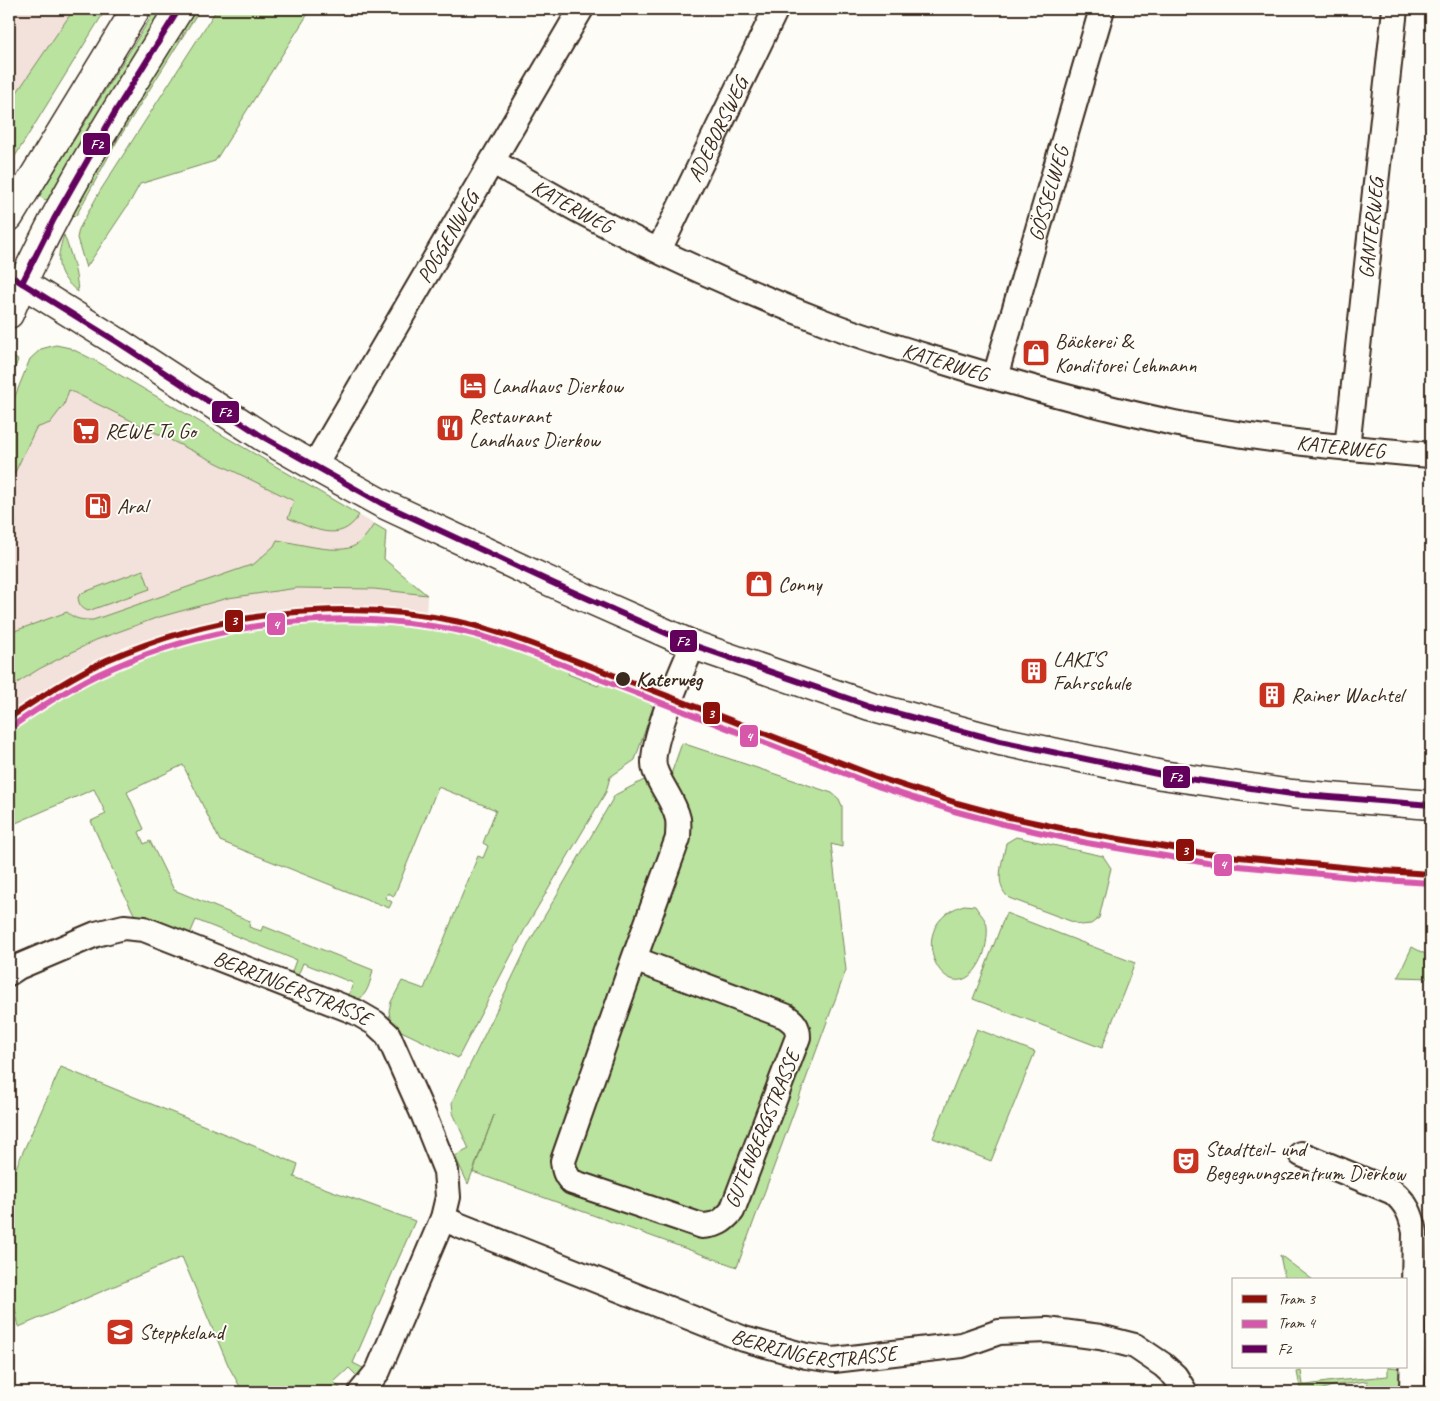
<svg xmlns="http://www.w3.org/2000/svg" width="1440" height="1401" font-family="Caveat,sans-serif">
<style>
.built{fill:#f3e1db}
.green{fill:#bae39f;stroke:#7a865e}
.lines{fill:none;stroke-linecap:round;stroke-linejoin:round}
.street-casing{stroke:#3b2a1e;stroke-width:28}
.secondary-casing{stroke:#3b2a1e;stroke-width:31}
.primary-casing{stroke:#3b2a1e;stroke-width:31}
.street{stroke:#fdfcf7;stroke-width:24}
.secondary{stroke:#fdfcf7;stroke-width:28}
.primary{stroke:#fdfcf7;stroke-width:28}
.bus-1-casing{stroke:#fdfcf7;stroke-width:10}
.bus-1{stroke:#62005b;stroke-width:6}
.tram-1-casing{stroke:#fdfcf7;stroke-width:10}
.tram-2-casing{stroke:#fdfcf7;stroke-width:10}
.tram-1{stroke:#8d110a;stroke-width:6}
.tram-2{stroke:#d758ab;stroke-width:6}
.stop-dot{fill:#3b2a1e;stroke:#fdfcf7;stroke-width:2}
.labels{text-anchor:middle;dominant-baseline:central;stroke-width:4;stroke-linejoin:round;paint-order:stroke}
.street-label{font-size:21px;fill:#3b2a1e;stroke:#fdfcf7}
.poi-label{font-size:21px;fill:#3b2a1e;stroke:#fdfcf7;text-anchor:start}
.stop-label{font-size:21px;font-weight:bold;fill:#3b2a1e;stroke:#fdfcf7;text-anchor:start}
.line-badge{stroke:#fdfcf7;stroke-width:2}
.badge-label{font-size:14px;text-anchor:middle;font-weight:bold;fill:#fff}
</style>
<rect width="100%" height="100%" fill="#fdfcf7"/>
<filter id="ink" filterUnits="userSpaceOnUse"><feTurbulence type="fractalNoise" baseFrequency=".02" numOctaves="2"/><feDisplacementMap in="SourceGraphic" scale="10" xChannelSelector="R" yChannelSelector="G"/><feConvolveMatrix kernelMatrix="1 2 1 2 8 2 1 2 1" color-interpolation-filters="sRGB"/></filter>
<g filter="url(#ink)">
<!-- built -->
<g class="built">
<polygon points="9,9 74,9 9,104"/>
<polygon points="56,345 70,348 96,361 386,531 384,559 427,595 426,622 392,616 347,615 298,616 239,624 180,637 113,662 25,712 9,720 9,411 30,359 41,349"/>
</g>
<!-- green -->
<g class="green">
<polygon points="74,9 106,9 9,166 9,104"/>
<polygon points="156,9 167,9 51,198 45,200 39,196"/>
<polygon points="197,9 200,9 116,143 77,214 75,216 72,215 112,146 116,143 118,135 134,107 176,41 182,37 184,29"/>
<polygon points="217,9 311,9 215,161 140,184 130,202 86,268 77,238 79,229 100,191"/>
<path d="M64,235C71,254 77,272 78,292C56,274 55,261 64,235Z"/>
<path d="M56,345L70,348L96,361L359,515C341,545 312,528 288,518L294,501L69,390L64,405L50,423L36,428L9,485L16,522L9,537V411L30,359L41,349Z"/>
<polygon points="13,357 18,360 9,383 9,368"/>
<path d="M374,524L386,531L384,559L427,595L374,589L297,588L228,598L156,618L96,640L39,669L9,688V633L67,612C75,620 83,620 93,620L254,564L274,546L277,540C297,543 334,554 352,547C362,543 369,532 374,524Z"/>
<path d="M143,570L150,589L88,611C81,608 79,605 78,597L82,593Z"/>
<path d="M347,615C374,616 401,616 427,622C476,634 522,654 569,671L568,674L598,686L600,683L648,701L653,707L635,760L610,777L606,792L527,925L458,1058L399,1030L390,1018L389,1011L391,1002L402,981L424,989L478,856L483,858L488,846L483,843L496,810L438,787L394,896L388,893L385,898L392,902L389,908L220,841L183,765L127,792L144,829L139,832L144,844L150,841L174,890L250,921L249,927L261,931L263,926L373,970C370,982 368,995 356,1001L348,998L353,983L303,963L297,978L291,974L296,960L196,920L190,934L147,918L135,916L120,886L91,821L106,814L94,789L9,826V724C79,672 152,641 237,624C273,617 310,616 347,615Z"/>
<polygon points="682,743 832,793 839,799 842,806 842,847 831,844 846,970 737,1267 473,1172 494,1115 468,1184 455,1156 469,1149 453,1113 452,1102 530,941 615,795 648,778 669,780"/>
<path d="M1016,837L1103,856L1111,868L1099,918L1091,924L1081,925L1009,898C993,884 1003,861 1006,843Z"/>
<path d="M964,905L975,906C978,911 983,916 986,922C989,929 986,948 983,956C954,1025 894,927 964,905Z"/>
<polygon points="1006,913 1135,963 1102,1048 973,999"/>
<polygon points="1412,947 1431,957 1431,978 1398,977"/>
<polygon points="977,1029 1035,1052 991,1161 933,1138"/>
<polygon points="61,1067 298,1164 294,1177 415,1221 353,1363 367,1370 359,1378 349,1368 334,1382 344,1392 243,1392 229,1367 182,1257 19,1327 9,1281 9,1183"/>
<polygon points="1280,1255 1313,1280 1285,1280"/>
<polygon points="1413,1304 1431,1306 1431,1349 1412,1348"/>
<polygon points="1388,1367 1400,1368 1403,1376 1401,1384 1394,1387 1369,1390 1367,1381 1332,1386 1314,1392 1301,1392 1297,1372 1301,1371 1303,1385 1307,1385 1334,1381 1388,1376"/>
</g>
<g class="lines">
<defs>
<g id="street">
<path id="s1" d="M493,162C522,178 551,195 580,211C660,254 745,292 829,324C865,338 902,349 938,360C1016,384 1095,406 1174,423C1259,440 1345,448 1431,455"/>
<path id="s2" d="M659,250L776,9"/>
<path id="s3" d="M995,377L1102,9"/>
<path id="s4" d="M1347,448L1395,9"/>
<path id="s5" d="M314,466L581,9"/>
<path d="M634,959L785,1016C794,1022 798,1026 798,1037L732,1211C722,1222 718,1225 702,1226L572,1182C565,1175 564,1170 563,1161L634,959L678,838C678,832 679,825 678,819C674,801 661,787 655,770C647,748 683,668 693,645"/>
<path id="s6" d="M9,973L18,967L96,934L124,927L144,929L356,1012L375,1023L388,1035L424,1116L446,1171L448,1197L443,1218L378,1371L361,1392"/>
<path d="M1301,1154L1393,1192C1407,1204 1411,1214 1415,1232L1412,1392"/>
<path id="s7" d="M443,1218L458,1225L744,1339L806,1356L834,1360L962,1345L999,1332L1047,1330L1100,1337L1135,1346L1163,1365L1175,1376L1185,1392"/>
</g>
<polyline id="secondary" points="22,283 119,343 263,437 314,466 381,503 555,584 693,645 870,706 1000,741 1162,775 1292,794 1431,805"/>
<g id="primary">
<polyline points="9,217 136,9"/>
<path d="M9,314C54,206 118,107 179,9"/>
</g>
</defs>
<!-- street casing -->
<use href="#street" class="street-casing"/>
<!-- secondary casing -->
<use href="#secondary" class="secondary-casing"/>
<!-- primary casing -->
<use href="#primary" class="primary-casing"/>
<!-- street -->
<use href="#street" class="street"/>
<!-- secondary -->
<use href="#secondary" class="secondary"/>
<!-- primary -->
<use href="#primary" class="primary"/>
<defs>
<g id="bus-1">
<polyline points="9,275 119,343 263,437 381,503 555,584 693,645 870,706 1000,741 1162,775 1292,794 1431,805"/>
<polyline points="22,283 54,219 115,112 179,9"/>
</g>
</defs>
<!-- bus-1 casing -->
<use href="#bus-1" class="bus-1-casing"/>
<!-- bus-1 -->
<use href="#bus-1" class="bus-1"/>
<defs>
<path id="tram-1" d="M9,718C41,697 72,676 107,660C216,612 343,597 460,622C488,628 516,638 543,648L883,779L957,803L1009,817L1089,834L1208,854L1384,871L1431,874"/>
<path id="tram-2" d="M14,725C45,704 77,683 112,668C205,628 307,611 408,623C426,625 443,627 461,631C488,637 514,646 540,656L880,787L954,811L1007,825L1087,843L1207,863L1383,880L1431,883"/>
</defs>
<!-- tram-1 casing -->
<use href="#tram-1" class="tram-1-casing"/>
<!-- tram-2 casing -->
<use href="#tram-2" class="tram-2-casing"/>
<!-- tram-1 -->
<use href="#tram-1" class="tram-1"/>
<!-- tram-2 -->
<use href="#tram-2" class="tram-2"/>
</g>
</g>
<!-- icons -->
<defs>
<symbol id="shop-square" viewBox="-11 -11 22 22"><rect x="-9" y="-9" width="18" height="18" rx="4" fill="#c8321e" stroke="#fdfcf7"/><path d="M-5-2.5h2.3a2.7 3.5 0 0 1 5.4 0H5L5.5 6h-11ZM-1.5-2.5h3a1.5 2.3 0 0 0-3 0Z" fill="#fff"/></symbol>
<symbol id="hotel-square" viewBox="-11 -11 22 22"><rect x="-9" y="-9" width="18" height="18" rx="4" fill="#c8321e" stroke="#fdfcf7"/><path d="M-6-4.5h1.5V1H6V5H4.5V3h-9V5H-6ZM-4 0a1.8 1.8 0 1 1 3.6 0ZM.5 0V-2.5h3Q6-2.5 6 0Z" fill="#fff"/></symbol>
<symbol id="restaurant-square" viewBox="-11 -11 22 22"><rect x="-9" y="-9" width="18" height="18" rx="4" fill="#c8321e" stroke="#fdfcf7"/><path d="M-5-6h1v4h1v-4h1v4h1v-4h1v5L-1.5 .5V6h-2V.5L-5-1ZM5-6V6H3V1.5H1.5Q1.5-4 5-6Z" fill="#fff"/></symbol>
<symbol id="supermarket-square" viewBox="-11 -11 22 22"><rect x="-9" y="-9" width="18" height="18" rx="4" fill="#c8321e" stroke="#fdfcf7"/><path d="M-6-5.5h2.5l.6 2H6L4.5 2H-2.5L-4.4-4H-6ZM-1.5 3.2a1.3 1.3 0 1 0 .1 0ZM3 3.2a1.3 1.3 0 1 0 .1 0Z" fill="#fff"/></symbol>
<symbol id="fuel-square" viewBox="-11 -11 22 22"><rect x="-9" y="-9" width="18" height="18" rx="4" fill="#c8321e" stroke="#fdfcf7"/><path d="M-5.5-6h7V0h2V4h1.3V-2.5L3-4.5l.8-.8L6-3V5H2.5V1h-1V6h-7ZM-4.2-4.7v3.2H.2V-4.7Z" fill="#fff"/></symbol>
<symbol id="building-square" viewBox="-11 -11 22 22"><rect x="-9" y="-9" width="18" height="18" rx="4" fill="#c8321e" stroke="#fdfcf7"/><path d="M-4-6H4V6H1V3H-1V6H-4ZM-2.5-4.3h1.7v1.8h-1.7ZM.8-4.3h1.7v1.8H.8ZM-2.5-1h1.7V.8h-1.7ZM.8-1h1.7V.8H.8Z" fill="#fff"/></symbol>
<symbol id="theatre-square" viewBox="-11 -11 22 22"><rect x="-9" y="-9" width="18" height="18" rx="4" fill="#c8321e" stroke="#fdfcf7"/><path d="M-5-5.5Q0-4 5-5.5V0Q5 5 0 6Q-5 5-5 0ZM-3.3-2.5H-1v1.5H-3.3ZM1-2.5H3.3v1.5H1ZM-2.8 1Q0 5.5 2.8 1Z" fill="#fff"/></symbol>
<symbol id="school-square" viewBox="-11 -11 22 22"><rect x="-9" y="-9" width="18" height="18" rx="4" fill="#c8321e" stroke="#fdfcf7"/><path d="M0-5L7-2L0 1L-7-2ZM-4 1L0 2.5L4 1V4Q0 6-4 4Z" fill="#fff"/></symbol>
</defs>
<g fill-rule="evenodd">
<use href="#shop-square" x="1020" y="337" width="32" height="32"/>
<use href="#hotel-square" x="457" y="370" width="32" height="32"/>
<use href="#restaurant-square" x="434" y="412" width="32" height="32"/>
<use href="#supermarket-square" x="70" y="415" width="32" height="32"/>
<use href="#fuel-square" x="82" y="490" width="32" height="32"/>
<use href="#shop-square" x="743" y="568" width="32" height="32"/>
<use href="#building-square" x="1018" y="655" width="32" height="32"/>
<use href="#building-square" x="1256" y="679" width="32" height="32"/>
<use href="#theatre-square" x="1170" y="1145" width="32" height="32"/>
<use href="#school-square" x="104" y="1316" width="32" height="32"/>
</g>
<!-- markers -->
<circle class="stop-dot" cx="623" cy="679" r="8"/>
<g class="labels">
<!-- street labels -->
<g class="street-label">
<text stroke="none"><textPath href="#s2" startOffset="134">ADEBORSWEG</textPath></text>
<text stroke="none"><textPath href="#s3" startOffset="191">GÖSSELWEG</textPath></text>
<text stroke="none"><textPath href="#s1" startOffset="91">KATERWEG</textPath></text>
<text stroke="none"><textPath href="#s4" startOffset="221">GANTERWEG</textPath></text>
<text stroke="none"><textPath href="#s5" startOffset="265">POGGENWEG</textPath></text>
<text stroke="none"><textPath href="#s1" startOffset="496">KATERWEG</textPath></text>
<text stroke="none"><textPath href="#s1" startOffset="901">KATERWEG</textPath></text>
<text stroke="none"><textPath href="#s6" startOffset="304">BERRINGERSTRASSE</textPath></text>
<text transform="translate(762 1129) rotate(-68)">GUTENBERGSTRASSE</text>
<text stroke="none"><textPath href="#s7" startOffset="396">BERRINGERSTRASSE</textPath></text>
</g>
<!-- poi labels -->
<g class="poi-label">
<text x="1055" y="341">Bäckerei &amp;<tspan x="1055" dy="24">Konditorei Lehmann</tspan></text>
<text x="492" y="386">Landhaus Dierkow</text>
<text x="469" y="416">Restaurant<tspan x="469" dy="24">Landhaus Dierkow</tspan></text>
<text x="105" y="431">REWE To Go</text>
<text x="117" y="506">Aral</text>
<text x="778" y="584">Conny</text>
<text x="1053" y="659">LAKI'S<tspan x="1053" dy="24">Fahrschule</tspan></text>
<text x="1291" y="695">Rainer Wachtel</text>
<text x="1205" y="1149">Stadtteil- und<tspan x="1205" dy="24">Begegnungszentrum Dierkow</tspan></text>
<text x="139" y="1332">Steppkeland</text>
</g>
<!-- stop labels -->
<g class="stop-label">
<text x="636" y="679">Katerweg</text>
</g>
</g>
<g class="line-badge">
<rect x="82" y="132" width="29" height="24" rx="5" fill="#62005b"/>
<rect x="211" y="400" width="29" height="24" rx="5" fill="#62005b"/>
<rect x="224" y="609" width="20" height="24" rx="5" fill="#8d110a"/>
<rect x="266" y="612" width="20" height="24" rx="5" fill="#d758ab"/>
<rect x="669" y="629" width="29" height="24" rx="5" fill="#62005b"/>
<rect x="702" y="701" width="19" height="24" rx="5" fill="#8d110a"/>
<rect x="739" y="724" width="20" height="24" rx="5" fill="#d758ab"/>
<rect x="1162" y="765" width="29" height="24" rx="5" fill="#62005b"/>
<rect x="1175" y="838" width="20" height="24" rx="5" fill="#8d110a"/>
<rect x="1213" y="853" width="20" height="24" rx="5" fill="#d758ab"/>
</g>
<g class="badge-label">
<text x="97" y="149">F2</text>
<text x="225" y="417">F2</text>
<text x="234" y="625">3</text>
<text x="276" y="629">4</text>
<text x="683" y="646">F2</text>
<text x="711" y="718">3</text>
<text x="749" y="741">4</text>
<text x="1176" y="782">F2</text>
<text x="1185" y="855">3</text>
<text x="1223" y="869">4</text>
</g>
<!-- margin -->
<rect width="1440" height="1401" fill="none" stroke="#fdfcf7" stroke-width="30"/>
<rect x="15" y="15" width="1410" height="1371" fill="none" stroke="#3b2a1e" stroke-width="2" filter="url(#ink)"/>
<!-- legend -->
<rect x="1232" y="1278" width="175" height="90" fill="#fdfcf7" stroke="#afa8a0"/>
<rect x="1242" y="1295" width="25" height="8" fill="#8d110a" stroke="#afa8a0"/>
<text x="1278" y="1304" font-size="15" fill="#3b2a1e">Tram 3</text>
<rect x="1242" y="1320" width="25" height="8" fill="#d758ab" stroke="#afa8a0"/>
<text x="1278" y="1328" font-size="15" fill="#3b2a1e">Tram 4</text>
<rect x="1242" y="1345" width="25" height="8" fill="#62005b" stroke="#afa8a0"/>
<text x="1278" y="1354" font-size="15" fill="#3b2a1e">F2</text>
</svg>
